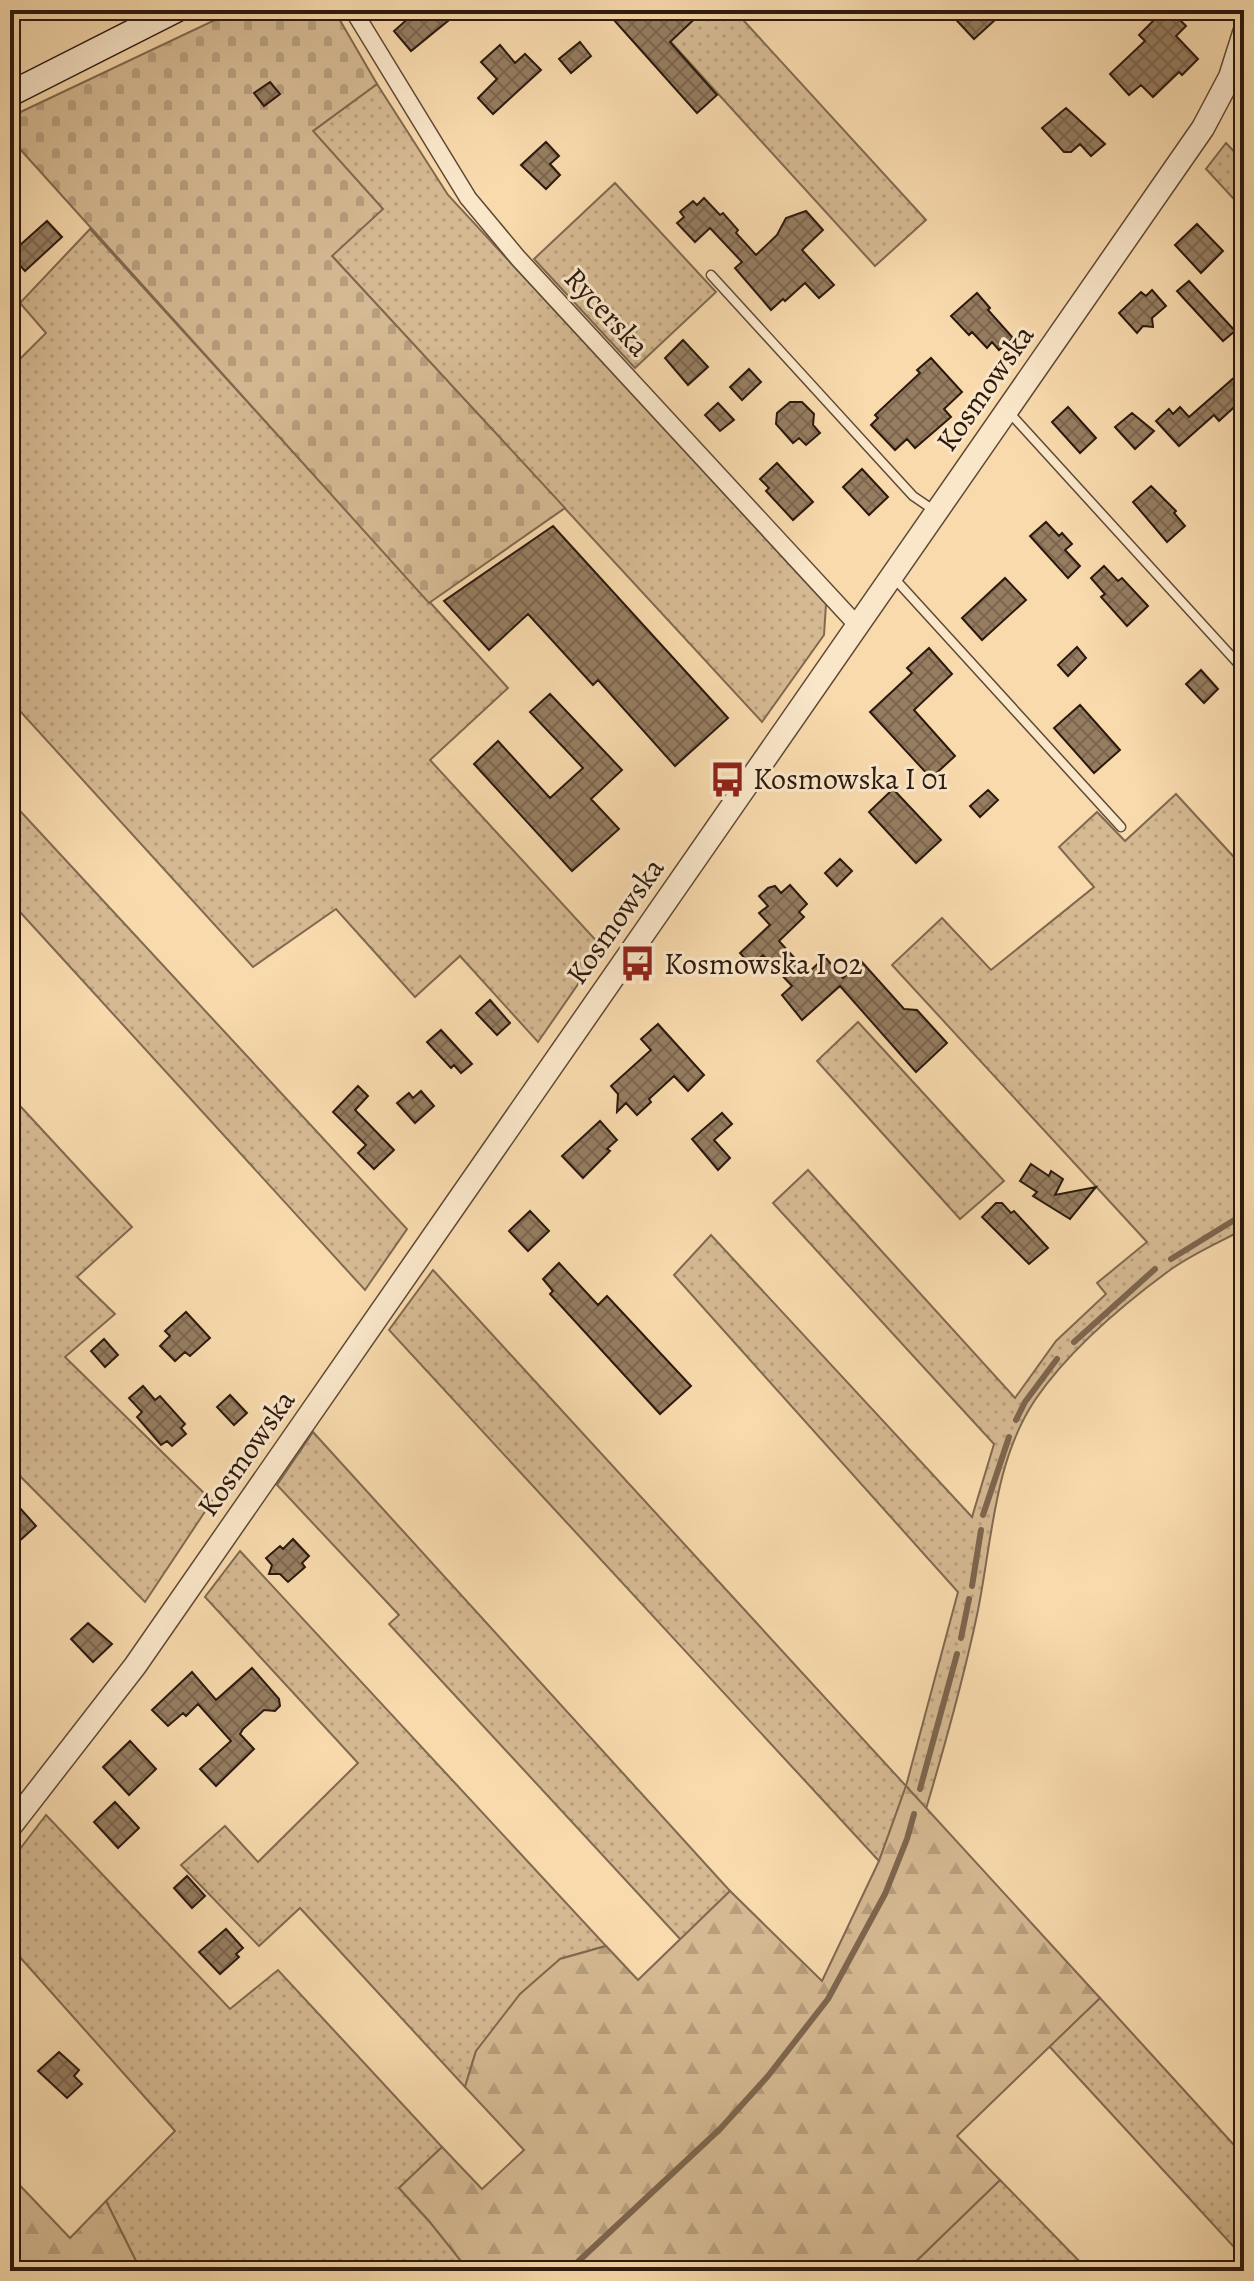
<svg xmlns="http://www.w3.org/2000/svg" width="1254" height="2281" font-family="Alegreya,serif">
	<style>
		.grass { fill: url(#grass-dots); stroke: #806950; stroke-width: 2 }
		.forest { fill: url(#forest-firs); stroke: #806950; stroke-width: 2 }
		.cemetery { fill: url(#cemetery-stones); stroke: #806950; stroke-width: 2 }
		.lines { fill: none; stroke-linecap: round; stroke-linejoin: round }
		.stream { stroke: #7d654d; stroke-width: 6 }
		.building { fill: url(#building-cross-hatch); stroke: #2c190e; stroke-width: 2 }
		.service-casing { stroke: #5f4936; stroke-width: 11 }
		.minor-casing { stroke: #5f4936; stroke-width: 19 }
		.tertiary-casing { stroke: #5f4936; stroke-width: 25 }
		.secondary-casing { stroke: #2c190e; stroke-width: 27 }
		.service { stroke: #fae7ca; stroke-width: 8 }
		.minor { stroke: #fae7ca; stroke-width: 16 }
		.tertiary { stroke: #fae7ca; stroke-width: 22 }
		.secondary { stroke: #fae7ca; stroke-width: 24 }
		.labels { text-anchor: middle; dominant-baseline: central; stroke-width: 6; stroke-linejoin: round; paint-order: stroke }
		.street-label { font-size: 30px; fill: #2c190e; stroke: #fae7ca }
		.poi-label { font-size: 30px; fill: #2c190e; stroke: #fae7ca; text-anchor: start }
	</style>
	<defs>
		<pattern id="grass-dots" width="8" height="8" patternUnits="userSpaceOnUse" patternTransform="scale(2)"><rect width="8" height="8" fill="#d5b992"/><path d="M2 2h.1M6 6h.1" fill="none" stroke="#b79e7d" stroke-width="1.8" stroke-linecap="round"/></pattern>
		<pattern id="forest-firs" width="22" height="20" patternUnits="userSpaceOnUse" patternTransform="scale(2)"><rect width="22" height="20" fill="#d5b992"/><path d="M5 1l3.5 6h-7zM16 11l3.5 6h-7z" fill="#b79e7d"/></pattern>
		<pattern id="cemetery-stones" width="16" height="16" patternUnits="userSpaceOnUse" patternTransform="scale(2)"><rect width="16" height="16" fill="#d5b992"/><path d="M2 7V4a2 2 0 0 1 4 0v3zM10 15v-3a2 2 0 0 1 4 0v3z" fill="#b79e7d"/></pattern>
		<pattern id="building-cross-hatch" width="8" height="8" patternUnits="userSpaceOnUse" patternTransform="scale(2)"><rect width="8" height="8" fill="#967d61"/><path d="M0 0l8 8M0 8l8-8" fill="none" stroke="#7b664e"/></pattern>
	</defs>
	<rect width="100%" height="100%" fill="#f8daad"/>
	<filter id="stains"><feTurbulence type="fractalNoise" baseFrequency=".0025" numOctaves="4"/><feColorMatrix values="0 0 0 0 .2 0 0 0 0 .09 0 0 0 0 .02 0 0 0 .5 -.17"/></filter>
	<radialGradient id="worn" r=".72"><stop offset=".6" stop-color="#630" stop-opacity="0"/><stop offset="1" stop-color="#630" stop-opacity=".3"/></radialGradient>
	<path class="grass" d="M704 10H734L926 220 875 266 670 41Z
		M377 84 448 195 826 604 824 635 762 722 332 256 313 131Z
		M1226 143 1244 162V210L1206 169Z
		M615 183 716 292 635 368 534 259Z
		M90 229 508 688 430 760 603 948 538 1042 460 956 415 997 336 909 253 967 10 700V369L46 333 20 303Z
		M1176 794 1244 868V1229C1220 1242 1192 1254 1170 1270 1121 1306 1069 1350 1035 1400 993 1463 992 1544 977 1615 963 1681 945 1745 926 1809L906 1787 879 1861 389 1330 433 1270 906 1786 958 1592 674 1275 711 1235 972 1517 994 1444 773 1203 808 1170 1015 1398 1056 1341 1106 1294 1097 1283 1147 1242 892 965 942 918 991 970 1094 887 1059 847 1097 812 1125 841Z
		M10 800 407 1229 365 1290 10 901Z
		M858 1022 1004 1181 960 1219 817 1061Z
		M10 1095 132 1227 77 1277 115 1314 65 1357 212 1501 145 1602 10 1466Z
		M313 1432 730 1891 681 1940 389 1624 399 1615 277 1485Z
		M240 1551 606 1946 560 1959 476 2051 465 2087 300 1908 259 1946 181 1865 225 1826 258 1862 358 1763 205 1597Z
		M46 1815 230 2009 278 1970 442 2147 399 2188 429 2221 469 2271H141L106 2201 175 2131 10 1946V1862Z
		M1100 1998 1244 2156V2258L1049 2046Z
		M1000 2180 1089 2271H906Z"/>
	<path class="forest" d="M906 1786 1100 1998 957 2136 1000 2180 906 2271H469L429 2221 399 2188 442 2147 482 2189 524 2150 465 2087 476 2051 520 1994 560 1959 606 1946 638 1980 730 1891 822 1981 879 1861Z
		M10 2175 70 2238 106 2201 141 2271H10Z"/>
	<path class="cemetery" d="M236 10H334L377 84 313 131 383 209 332 256 565 508 429 603 10 138V117Z"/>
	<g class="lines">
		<path class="stream" d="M1171 1259 1244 1214
			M1074 1342 1155 1269
			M1016 1420 1025 1402 1057 1359
			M983 1515 1009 1437
			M972 1586 981 1530
			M961 1638 969 1599
			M920 1789 957 1654
			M568 2271 720 2129 768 2076 828 1999 885 1894 907 1839 914 1814"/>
	</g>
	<path class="building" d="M406 10H441L449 20 411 51 394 31 411 16Z
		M605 10H704L670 42 717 95 697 113Z
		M947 10H986L995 20 974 39Z
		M1164 10H1170L1186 26 1176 36 1198 59 1182 75 1179 72 1153 97 1141 85 1129 95 1110 74 1145 41 1139 35Z
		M580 42 591 56 571 73 559 59Z
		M500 45 515 63 525 54 541 70 493 114 478 98 497 79 481 62Z
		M270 82 280 94 264 106 254 93Z
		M1066 108 1105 144 1091 156 1080 144 1071 152H1064L1042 128Z
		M546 142 559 156 550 164 560 175 546 189 521 165Z
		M704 198 720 215 723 213 738 230 736 233 756 255 777 235 786 218 806 211 823 230 802 250 834 285 819 298 805 283 785 301 783 299 771 310 735 268 742 262 710 228 695 242 677 223 684 217 680 212 693 201 697 205Z
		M47 221 62 237 25 271 10 254Z
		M1197 224 1223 251 1201 273 1175 245Z
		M1189 281 1235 331 1223 341 1177 291Z
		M1152 290 1166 306 1152 318 1153 327 1143 326 1137 333 1119 313 1141 292 1146 296Z
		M977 293 990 308 988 310 1013 338 999 350 992 342 987 348 972 332 969 335 951 316Z
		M683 340 708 367 688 385 665 358Z
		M931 358 962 392 944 409 951 417 915 448 907 439 895 450 871 425 878 418 875 415 920 373 917 370Z
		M749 369 761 382 742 400 730 387Z
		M1236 376 1244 386V398L1219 421 1214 415 1179 446 1156 421 1169 409 1173 414 1180 407 1189 417Z
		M790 402H802L814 414 813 425 820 433 806 445 799 438 793 443 776 424 777 413Z
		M718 403 734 420 720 431 705 415Z
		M1068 407 1096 438 1080 453 1052 422Z
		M1132 413 1154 431 1135 449 1115 427Z
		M777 463 813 502 793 520 766 491 769 488 760 479Z
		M862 469 888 497 869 515 843 487Z
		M1151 486 1176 511 1174 513 1185 526 1167 542 1133 502Z
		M1046 522 1059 536 1062 533 1072 544 1065 550 1080 566 1068 578 1030 536Z
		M553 526 728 718 675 766 598 680 593 685 528 614 489 650 444 601Z
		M1104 566 1118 581 1122 578 1148 606 1127 626 1101 597 1105 594 1091 578Z
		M1005 578 1026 600 982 640 962 618Z
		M1077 647 1086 658 1068 676 1058 665Z
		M929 648 952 674 914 710 955 756 931 778 870 712 912 673 907 668Z
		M1201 670 1218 689 1204 703 1186 684Z
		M550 694 622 770 591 799 619 829 572 871 474 764 498 741 550 798 583 768 530 712Z
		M1080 705 1120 750 1094 773 1054 728Z
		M893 789 941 840 916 863 869 812Z
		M988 790 998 800 980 817 970 806Z
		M840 859 852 871 837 886 825 873Z
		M790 885 807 904 799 912 804 917 779 941 808 973 825 957 843 978 861 961 904 1009 917 1010 947 1043 916 1072 840 986 802 1020 782 995 792 986 763 955 751 965 740 953 770 925 759 913 768 906 759 896 768 888 775 886 781 893Z
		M490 1000 510 1023 497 1035 476 1013Z
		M658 1024 704 1075 688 1091 674 1076 649 1099 651 1102 637 1115 626 1103 617 1112 618 1094 611 1086 651 1050 641 1039Z
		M441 1030 472 1064 461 1073 454 1065 451 1068 427 1042Z
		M358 1086 368 1096 355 1110 394 1150 374 1169 358 1153 366 1145 333 1112Z
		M421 1091 434 1106 415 1123 397 1103 409 1093 413 1098Z
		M722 1113 732 1124 714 1140 730 1158 718 1170 692 1139Z
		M600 1121 617 1140 607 1149 610 1151 583 1178 562 1156Z
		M1031 1164 1049 1176 1051 1171 1063 1179 1055 1195 1096 1187 1070 1219 1033 1196 1037 1192 1020 1181Z
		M996 1203H1002L1011 1213 1014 1211 1048 1248 1029 1264 982 1217Z
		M530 1211 549 1231 528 1251 509 1231Z
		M559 1263 598 1305 607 1296 691 1386 660 1414 550 1294 553 1291 543 1279Z
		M186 1312 210 1338 190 1356 185 1352 175 1361 160 1346 170 1336 165 1331Z
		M104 1339 118 1355 105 1367 91 1351Z
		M143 1386 155 1400 160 1396 185 1424 181 1428 186 1434 172 1446 167 1441 161 1445 137 1417 142 1412 129 1398Z
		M230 1395 247 1413 234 1425 217 1407Z
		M10 1497 36 1526 17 1543 10 1536Z
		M293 1539 309 1556 302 1563 305 1567 288 1582 280 1574H269L272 1565 266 1558 280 1546 283 1549Z
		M88 1623 112 1644 93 1662 71 1639Z
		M252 1668 279 1699 280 1706 275 1711 264 1710 243 1729 240 1734 254 1749 216 1786 200 1769 231 1741 198 1704 186 1716 183 1713 168 1726 152 1710 192 1672 216 1700Z
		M130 1741 156 1769 129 1795 103 1767Z
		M115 1802 139 1828 118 1848 94 1822Z
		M187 1876 205 1896 192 1908 174 1888Z
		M226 1929 243 1948 236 1954 239 1957 220 1974 199 1952Z
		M59 2052 79 2070 74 2076 82 2084 67 2098 38 2071Z"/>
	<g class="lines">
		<defs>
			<path id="service" d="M711 275 913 496 935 511
				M1007 410 1244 670
				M894 578 1121 827"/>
			<path id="minor" d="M353 10 468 198 518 258 857 625"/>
			<path id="tertiary" d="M10 1827 135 1666 1203 128 1230 77 1244 33"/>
			<path id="secondary" d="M10 94 176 10"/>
		</defs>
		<use href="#service" class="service-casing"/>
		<use href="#minor" class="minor-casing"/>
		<use href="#tertiary" class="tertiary-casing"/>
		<use href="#secondary" class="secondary-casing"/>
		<use href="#service" class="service"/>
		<use href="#minor" class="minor"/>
		<use href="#tertiary" class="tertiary"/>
		<use href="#secondary" class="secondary"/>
	</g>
	<defs>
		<symbol id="bus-bare" viewBox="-9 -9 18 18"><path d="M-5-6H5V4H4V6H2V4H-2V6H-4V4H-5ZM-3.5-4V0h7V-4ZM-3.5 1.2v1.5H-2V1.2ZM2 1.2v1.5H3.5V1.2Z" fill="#8f2418" stroke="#fae7ca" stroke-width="2.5" paint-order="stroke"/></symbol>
	</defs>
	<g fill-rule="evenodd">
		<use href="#bus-bare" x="702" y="754" width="51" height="51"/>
		<use href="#bus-bare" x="612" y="938" width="51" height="51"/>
	</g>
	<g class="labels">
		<g class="street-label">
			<text transform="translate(607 312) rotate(47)">Rycerska</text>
			<text transform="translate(985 388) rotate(-55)">Kosmowska</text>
			<text transform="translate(615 921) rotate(-55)">Kosmowska</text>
			<text transform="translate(246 1453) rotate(-55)">Kosmowska</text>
		</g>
		<g class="poi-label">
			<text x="753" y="779">Kosmowska I 01</text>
			<text x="664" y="964">Kosmowska I 02</text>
		</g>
	</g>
	<rect width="1254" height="2281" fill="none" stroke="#f8daad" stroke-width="40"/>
	<rect x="12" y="12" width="1230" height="2257" fill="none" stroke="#2c190e" stroke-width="4"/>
	<rect x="20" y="20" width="1214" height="2241" fill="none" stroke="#2c190e" stroke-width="2"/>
	<rect width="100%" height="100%" filter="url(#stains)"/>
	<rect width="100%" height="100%" fill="url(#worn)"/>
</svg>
